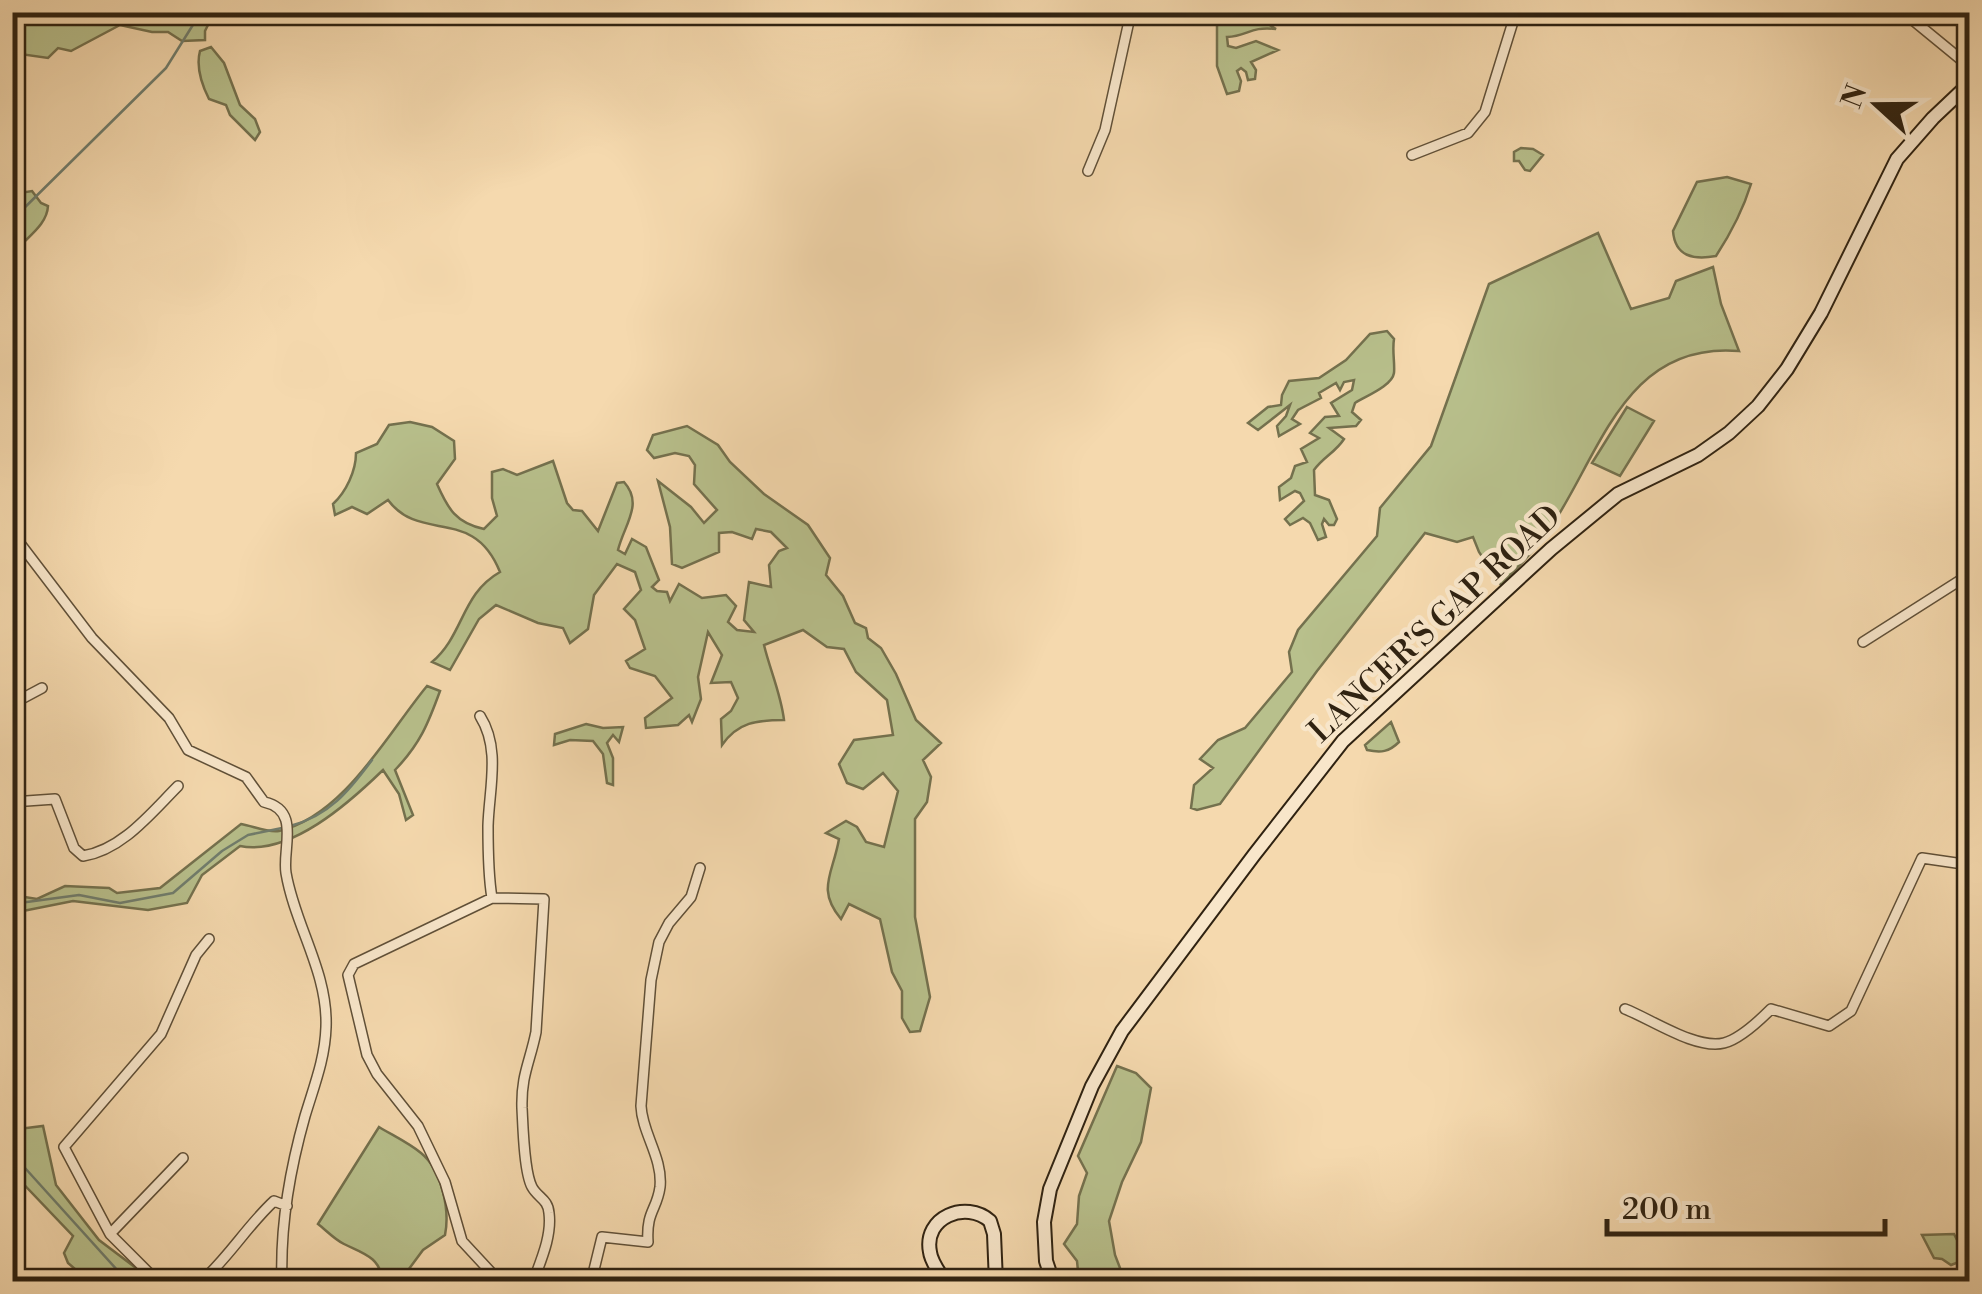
<svg xmlns="http://www.w3.org/2000/svg" width="1982" height="1294" font-family="'Libre Bodoni',serif">
	<style>
		.green { fill: #b8c08c; stroke: #74714e; stroke-width: 2.5 }
		.lines { fill: none; stroke-linecap: round; stroke-linejoin: round }
		.stream { stroke: #707d6d; stroke-width: 2.5 }
		.street-casing { stroke: #605038; stroke-width: 12 }
		.secondary-casing { stroke: #2f2211; stroke-width: 16 }
		.street { stroke: #f8e6ca; stroke-width: 9 }
		.secondary { stroke: #f8e6ca; stroke-width: 12 }
		.labels { text-anchor: middle; dominant-baseline: central; stroke-width: 9; stroke-linejoin: round; paint-order: stroke }
		.street-label { font-size: 32px; fill: #2f2211; stroke: #f8e6ca }
	</style>
	<rect width="100%" height="100%" fill="#f5d9ae"/>
	<filter id="stains"><feTurbulence type="fractalNoise" baseFrequency=".002" numOctaves="4"/><feColorMatrix values="0 0 0 0 .2 0 0 0 0 .09 0 0 0 0 .02 0 0 0 .5 -.17"/></filter>
	<radialGradient id="worn" r=".72"><stop offset=".6" stop-color="#630" stop-opacity="0"/><stop offset="1" stop-color="#630" stop-opacity=".3"/></radialGradient>
	<path class="green" d="M138 13C164 17 187 12 214 13L205 31V40L182 41 168 32H152L120 25 71 51 58 48 48 58 13 53V13Z
		M1213 13H1243L1247 18 1262 20 1276 29C1250 26 1248 36 1227 37L1228 46 1236 48 1256 41 1278 50 1251 62 1256 70 1255 79 1248 80 1246 72 1241 68 1237 71 1241 81 1239 91 1227 94 1217 66V20Z
		M211 47 224 63 240 105 255 119 260 132 255 140 230 115 226 105 209 99C202 85 196 66 200 51Z
		M1521 148 1533 149 1543 155 1530 171 1525 170 1519 161H1514V152Z
		M1727 177 1751 184C1743 210 1731 233 1716 256 1694 260 1675 257 1673 231L1697 182Z
		M32 191 41 203 48 206C47 226 25 238 13 254V194Z
		M1598 233 1631 309 1669 298 1676 281 1713 267 1721 304 1739 351C1623 341 1600 457 1547 533 1534 552 1516 568 1501 585L1479 552 1473 537 1457 542 1425 533 1317 671 1220 804 1197 810 1191 808 1194 785 1213 768 1200 759 1218 740 1245 728 1292 672 1289 652 1298 630 1377 536 1380 508 1431 446 1489 284Z
		M1387 331 1394 339C1392 351 1395 362 1394 373 1392 386 1366 396 1355 403L1352 412 1361 420 1356 426 1329 428 1344 439C1336 452 1323 457 1314 470L1315 495 1329 500 1337 519 1334 525H1329L1324 519 1322 524 1326 537 1318 540 1310 523 1303 518 1290 525 1285 519 1304 501 1300 493 1295 491 1280 500 1279 487 1291 478 1295 466 1307 462 1301 449 1319 438 1310 433 1325 417 1339 416 1331 403 1352 390 1354 380 1344 382 1340 390 1336 383 1319 393 1321 398 1298 410 1292 419 1300 424 1279 436 1277 426 1286 416 1290 405 1258 430 1248 423 1268 407 1281 405 1282 395 1289 381 1319 378 1346 360 1370 334Z
		M1627 407 1654 421 1620 476 1592 463Z
		M410 422 432 427 454 441 455 459 437 484C448 509 456 523 484 529L497 516 492 498V472L503 469 517 475 553 461 567 503 573 510 582 511 598 531 617 483 624 482C644 504 624 525 618 550L625 554 632 539 646 547 659 580 652 587 657 591 667 592 670 601 679 584 702 598 726 595 736 606 728 622 737 630 754 632 744 620 749 582 771 587 769 565 779 551 787 548 771 532 756 529 752 539 732 532 719 533V552L682 568 672 564 670 527 658 481 691 507 704 523 717 510 694 484 695 465 689 456 675 453 654 458 647 450 653 435 687 426 718 445 730 462 764 494 808 525 830 558 826 575 843 596 855 623 866 628 868 638 881 648 896 674 916 720 941 743 923 760 931 777 927 802 915 819V917L930 997 920 1031 910 1032 902 1018V991L892 972 880 919 849 904 841 919C816 889 833 874 839 839L826 833 846 821 857 827 866 842 884 847 898 791 883 773 863 789 847 783 839 764 854 740 893 735 887 700 856 672 844 649 827 647 803 630 764 645C770 670 781 694 784 720 757 720 738 722 722 745L721 719 731 711 738 698 731 682 711 683 722 655 708 632 698 677 701 699 692 722 689 715 678 725 646 728 645 718 672 698 655 676 630 668 626 661 645 649 635 620 624 609 641 590 635 572 617 564 594 595 588 629 570 643 563 628 538 623 496 605 479 619 450 670 432 662C464 635 461 594 500 572 473 505 421 544 388 500L367 514 352 507 335 515 333 504C346 492 356 471 356 453L377 444 389 425Z
		M427 686 440 691C428 724 420 744 395 770L413 815 406 820 399 794 383 770C349 803 290 856 240 846L202 875 187 903 148 910 73 901 13 913 12 895 37 899 65 886 109 888 117 893 160 888 241 824C253 826 268 833 279 831 344 816 388 733 427 686Z
		M1391 722 1399 742C1389 752 1381 753 1367 750L1365 745Z
		M586 724 603 728 623 727 619 742 613 735 607 743 613 758V785L607 783 603 754 593 741 570 740 554 745 555 734Z
		M1117 1066 1136 1073 1151 1088 1141 1142 1122 1182 1109 1221 1115 1255 1125 1281H1079L1077 1261 1064 1244 1077 1224 1079 1196 1087 1173 1078 1156Z
		M13 1116 19 1129 43 1126 56 1185 99 1240 136 1268 147 1281H89L68 1263 64 1253 73 1236 13 1173Z
		M379 1127C392 1135 409 1143 421 1153 442 1170 450 1210 445 1235L423 1250 400 1281H382C381 1257 362 1253 344 1244 334 1239 326 1230 318 1224Z
		M1954 1234 1964 1254 1959 1262 1951 1265 1942 1259 1934 1258 1922 1235Z"/>
	<g class="lines">
		<path class="stream" d="M12 220 166 68 201 12
			M290 826C329 816 349 791 372 760
			M12 904 79 895 120 903 173 893 222 851 248 835 282 828
			M12 1163 25 1168 128 1282"/>
		<defs>
			<path id="street" d="M1903 12 1970 67
				M1412 155 1468 133 1485 112 1516 12
				M1088 171 1105 130 1131 12
				M12 533 92 638 169 718 188 750 246 777 264 802C301 810 282 848 286 873 295 926 328 972 326 1027 325 1059 314 1086 305 1116 290 1169 280 1226 282 1282
				M1863 642 1970 574
				M12 704 42 688
				M480 716C501 749 489 789 488 826 488 850 488 874 492 898L544 899 536 1032C530 1062 521 1075 522 1108 523 1127 524 1172 532 1187 538 1198 548 1199 549 1213 552 1236 541 1260 533 1282
				M12 802 55 799 74 848 83 856C122 850 151 813 178 786
				M492 898 354 964 348 975 367 1055 377 1074 418 1126 445 1182 462 1241 500 1282
				M1625 1009C1651 1019 1696 1050 1724 1043 1740 1039 1760 1020 1771 1009L1829 1026 1851 1011 1922 858 1970 865
				M110 1234 183 1158
				M158 1282 110 1234 64 1147 161 1034 196 955 209 939
				M201 1282C229 1257 247 1226 274 1201L287 1206
				M591 1282 602 1237 648 1242C646 1211 657 1210 660 1187 663 1158 642 1133 641 1106L651 980 659 942 669 923 691 897 700 868"/>
			<path id="secondary" d="M945 1282C940 1273 931 1262 930 1252 923 1217 966 1200 990 1221L994 1234 996 1282
				M1053 1282 1046 1261 1044 1222 1050 1189 1092 1086 1122 1031 1254 855 1343 741 1551 549 1618 494 1698 455 1729 433 1758 406 1787 369 1821 313 1897 159 1933 118 1970 83"/>
		</defs>
		<use href="#street" class="street-casing"/>
		<use href="#secondary" class="secondary-casing"/>
		<use href="#street" class="street"/>
		<use href="#secondary" class="secondary"/>
	</g>
	<g class="labels">
		<g class="street-label">
			<text transform="translate(1435 624) rotate(-43)">LANCER'S GAP ROAD</text>
		</g>
	</g>
	<rect width="1982" height="1294" fill="none" stroke="#f5d9ae" stroke-width="50"/>
	<rect x="15" y="15" width="1952" height="1264" fill="none" stroke="#2f2211" stroke-width="5"/>
	<rect x="25" y="25" width="1932" height="1244" fill="none" stroke="#2f2211" stroke-width="2.5"/>
	<g transform="translate(1877 105) rotate(291)" stroke="#f8e6ca" stroke-width="8" paint-order="stroke">
	<path d="M0-8L18 38L0 25L-18 38Z" fill="#2f2211"/>
	<text y="-15" font-size="28" font-weight="bold" text-anchor="middle" fill="#2f2211">N</text>
	</g>
	<path d="M1607 1219v15h278v-15" fill="none" stroke="#2f2211" stroke-width="5"/>
	<text x="1622" y="1219" font-size="30" fill="#2f2211" stroke="#f8e6ca" stroke-width="8" paint-order="stroke">200 m</text>
	<rect width="100%" height="100%" filter="url(#stains)"/>
	<rect width="100%" height="100%" fill="url(#worn)"/>
</svg>
